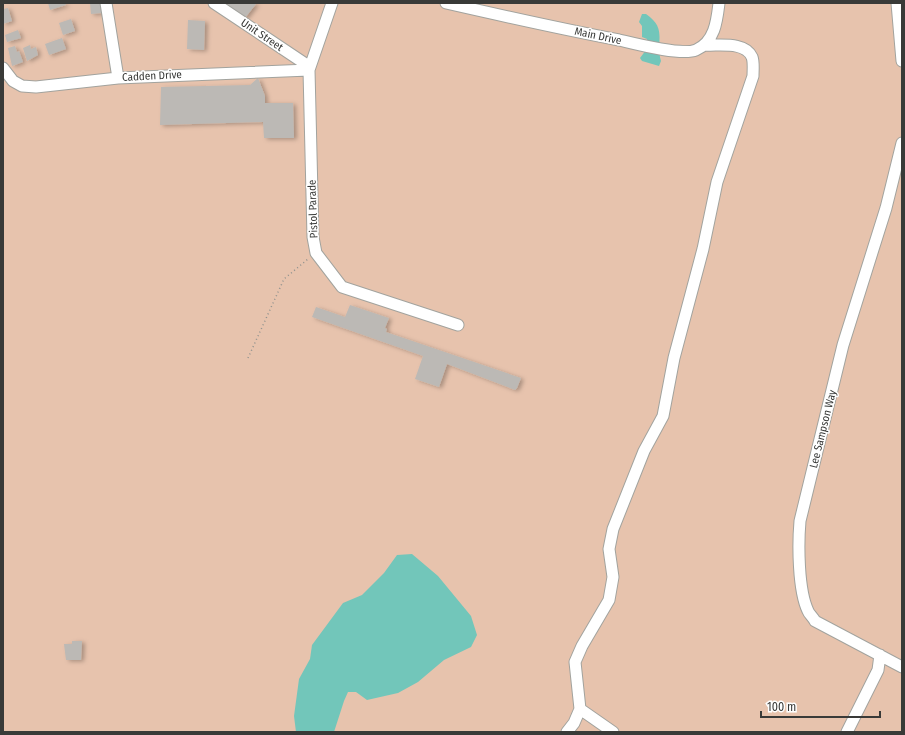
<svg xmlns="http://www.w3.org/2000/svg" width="905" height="735" font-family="'Fira Sans Condensed',sans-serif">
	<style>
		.green { fill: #e7c3ad }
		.water { fill: #72c6ba }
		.building { fill: #bcb9b5; filter: url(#shadow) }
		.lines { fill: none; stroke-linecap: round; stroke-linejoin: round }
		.minor-casing { stroke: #a2a39e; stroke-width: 13 }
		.path { stroke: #90928e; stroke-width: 1.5; stroke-dasharray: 1 3; stroke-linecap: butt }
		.minor { stroke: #fff; stroke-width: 11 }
		.labels { text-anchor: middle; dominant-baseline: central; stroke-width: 3; stroke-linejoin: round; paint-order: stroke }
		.street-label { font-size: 11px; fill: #393a38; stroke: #fff }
	</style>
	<defs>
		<filter id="shadow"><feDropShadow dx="3" dy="1.5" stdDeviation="2" flood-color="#0004"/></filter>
	</defs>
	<rect width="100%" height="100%" fill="#f8faf5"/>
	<path class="green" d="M3 3H902V732H3Z"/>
	<path class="water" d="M642 14H646C668 29 655 41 661 61L659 66 642 61 640 58 646 50 647 39 642 37V26L639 22Z
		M412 554 438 576 471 616 477 635 471 647 444 660 418 682 398 693 367 700 356 692H348L344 701 334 732H296L294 716 299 679 310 659 312 645 343 603 362 595 384 573 397 555Z"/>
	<path class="building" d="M48 3H65L66 5 50 10Z
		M90 3H101L102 13 91 14Z
		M222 3H255L256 4 245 18Z
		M8 8 12 21 3 24V9Z
		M71 19 75 31 63 35 59 23Z
		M188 20 205 21 204 50 187 49Z
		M18 30 21 38 7 42 5 35Z
		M62 38 66 49 49 55 45 44Z
		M30 45 31 49 36 47 38 55 27 61 23 48Z
		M15 46 17 52 19 51 23 62 12 66 8 48Z
		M258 78 265 96V103H293L294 138H264L263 122 160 125 161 87 250 85Z
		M350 305 389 318 385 328 387 329 386 332 521 378 517 388 515 390 447 364 439 387 415 379 423 356 312 317 316 307 345 317Z
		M72 641H82L81 660H66L64 644H72Z"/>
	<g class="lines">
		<defs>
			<path id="minor" d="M106 3 118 78
				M214 3 310 67
				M332 3 309 70 313 237 316 253 342 287 458 325
				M446 3C503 16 561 29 619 40 636 44 681 56 696 50 715 42 717 20 719 3
				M897 3 902 61
				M3 68 13 81 22 86 36 87 118 78 309 70
				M902 143 886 208 843 345 800 521C798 544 798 590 808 611 809 614 813 617 815 621L902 667
				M580 709 613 732
				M567 732 574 723 580 709 575 662 582 646 609 600 613 577 609 549 613 529 644 451 663 416 674 358 703 249 717 182 753 76C753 70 754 62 752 57 745 41 719 46 705 45
				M847 732 878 670 880 655"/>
		</defs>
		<use href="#minor" class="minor-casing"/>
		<path class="path" d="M248 358 284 279 308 259"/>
		<use href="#minor" class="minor"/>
	</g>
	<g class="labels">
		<g class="street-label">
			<text transform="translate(262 35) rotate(34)">Unit Street</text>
			<text transform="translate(598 36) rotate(12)">Main Drive</text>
			<text transform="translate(152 76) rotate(-3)">Cadden Drive</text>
			<text transform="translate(313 209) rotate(-92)">Pistol Parade</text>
			<text transform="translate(823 429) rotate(-76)">Lee Sampson Way</text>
		</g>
	</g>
	<rect width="905" height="735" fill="none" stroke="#393a38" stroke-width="8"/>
	<path d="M761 711v6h119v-6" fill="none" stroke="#393a38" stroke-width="2"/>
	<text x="767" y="711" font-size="12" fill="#393a38" stroke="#ffffff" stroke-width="3" paint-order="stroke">100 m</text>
</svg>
